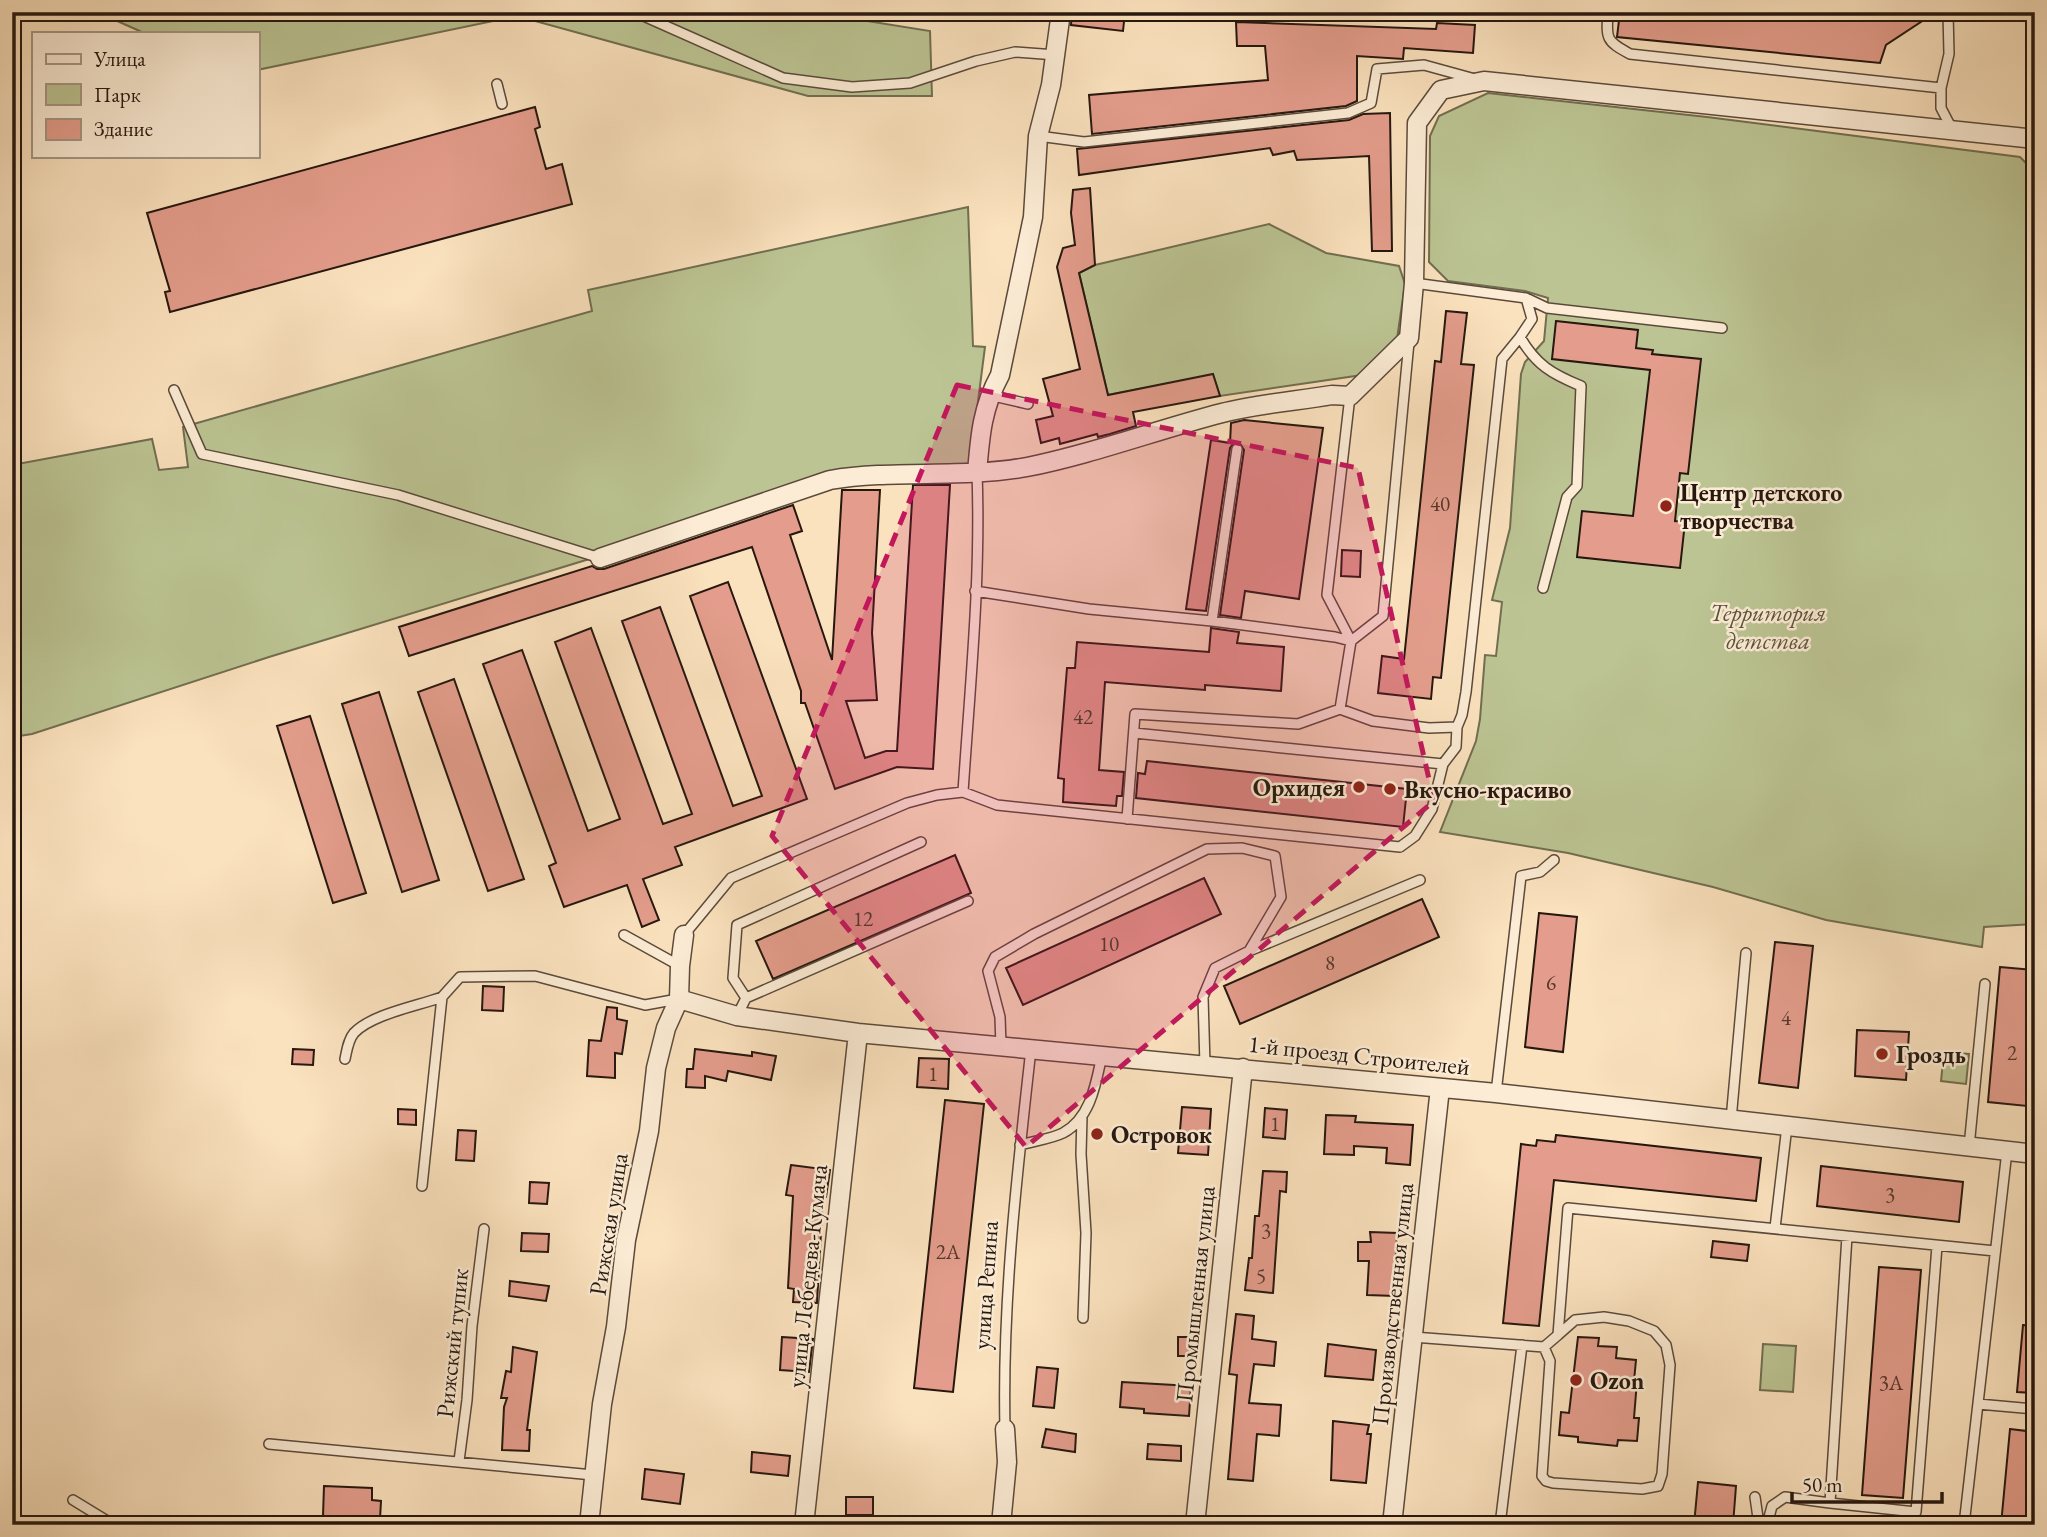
<svg xmlns="http://www.w3.org/2000/svg" width="2047" height="1537" font-family="'EB Garamond',serif">
	<style>
		.green { fill: #bcc493; stroke: #716e51; stroke-width: 2 }
		.building { fill: #e49d8c; stroke: #26170f; stroke-width: 2 }
		.lines { fill: none; stroke-linecap: round; stroke-linejoin: round }
		.service-casing { stroke: #5b4a3b; stroke-width: 12 }
		.minor-casing { stroke: #5b4a3b; stroke-width: 21 }
		.service { stroke: #fcecd5; stroke-width: 9 }
		.minor { stroke: #fcecd5; stroke-width: 18 }
		.marked { fill: #c2185b; fill-opacity: 0.2; stroke: #c2185b; stroke-width: 5; stroke-dasharray: 14 9; stroke-linejoin: round }
		.poi-dot { fill: #8f2418; stroke: #fcecd5; stroke-width: 2.5 }
		.labels { text-anchor: middle; dominant-baseline: central; stroke-width: 5; stroke-linejoin: round; paint-order: stroke }
		.number-label { font-size: 21px; fill: #56382e }
		.poi-label { font-size: 24px; font-weight: bold; fill: #26170f; stroke: #fcecd5; text-anchor: start }
		.park-label { font-size: 24px; font-style: italic; fill: #5a543d; stroke: #fcecd5 }
		.street-label { font-size: 24px; fill: #26170f; stroke: #fcecd5 }
	</style>
	<rect width="100%" height="100%" fill="#fbe2be"/>
	<filter id="stains"><feTurbulence type="fractalNoise" baseFrequency=".00286" numOctaves="4"/><feColorMatrix values="0 0 0 0 .2 0 0 0 0 .09 0 0 0 0 .02 0 0 0 .5 -.17"/></filter>
	<radialGradient id="worn" r=".72"><stop offset=".6" stop-color="#630" stop-opacity="0"/><stop offset="1" stop-color="#630" stop-opacity=".3"/></radialGradient>
	<path class="green" d="M97 12H785L836 16 930 31 932 96H808L517 16 257 70V33H144Z
		M1488 93 1707 117 2020 157 2028 165 2035 166V924L1984 927 1982 947 1826 920 1713 887 1568 853 1440 832 1476 741 1480 719 1485 655 1496 656 1502 602 1492 600 1510 528 1521 374 1525 362 1544 341 1548 298 1525 291 1448 281 1429 262 1430 136 1439 116Z
		M968 207 973 346 985 347 968 479 838 483 269 657 32 734 12 737V465L152 439 159 470 188 467 183 427 592 311 588 290Z
		M1269 224 1326 253 1399 266 1405 284 1397 339 1362 375 1220 396 1213 375 1108 395 1079 273 1095 265Z
		M1944 1052 1969 1054 1966 1084 1941 1081Z
		M1763 1344 1796 1346 1793 1392 1760 1390Z"/>
	<path class="building" d="M1072 12H1125L1123 31 1071 25Z
		M1620 12H1936L1886 45 1880 63 1617 37Z
		M1236 22 1436 29 1437 23 1475 25 1473 53 1404 48 1403 59 1357 56V101L1346 106 1092 134 1089 95 1268 80 1265 46H1237Z
		M535 107 540 127 535 129 546 169 562 164 572 204 170 312 165 292 170 291 147 213Z
		M1390 113 1392 251H1372L1369 156 1297 160 1294 151 1273 155 1270 148 1079 175 1077 149 1349 120 1363 114Z
		M1090 188 1095 265 1079 273 1108 395 1213 374 1220 396 1133 412 1136 426 1110 434 1098 437 1097 434 1060 444 1059 438 1041 443 1036 420 1053 416 1043 379 1080 369 1057 267 1063 248 1075 245 1071 213 1073 190Z
		M1446 311 1467 313 1461 364 1474 365 1441 678 1433 677 1431 699 1378 693 1382 656 1404 659 1435 361 1441 362Z
		M1556 321 1638 330 1636 348 1653 350 1652 354 1701 359 1688 474 1680 473 1675 521 1685 522 1680 568 1577 557 1582 511 1633 516 1650 370 1552 359Z
		M1244 420 1323 428 1299 599 1245 591 1241 618 1220 615 1244 450 1239 442 1234 443 1230 448 1206 611 1186 609 1211 440 1230 443 1231 423Z
		M913 485H950L933 769 897 767 835 789 805 703H801V691L752 547 409 656 399 627 592 566 597 569H604L793 505 802 531 790 535 832 660 842 490H880L872 633 877 700 846 701 865 758 886 751H897Z
		M1342 550 1361 551 1360 577 1341 576Z
		M728 582 807 799 675 847 682 865 643 879 659 920 642 927 627 885 564 907 549 866 556 863 483 664 522 650 588 831 620 819 555 642 591 628 663 824 692 814 622 621 660 607 733 806 762 796 690 596Z
		M1211 628 1239 632 1237 643 1284 647 1281 691 1205 685V690L1105 682 1099 770 1124 772 1122 796H1117L1116 806 1063 802 1064 779 1058 778 1067 668H1075L1077 642 1209 652Z
		M454 679 524 879 488 891 418 692Z
		M379 692 439 880 402 892 342 704Z
		M310 716 366 893 333 903 277 726Z
		M1147 761 1407 789 1403 827 1136 798 1138 773 1145 774Z
		M955 855 971 893 773 979 756 941Z
		M1204 878 1221 914 1023 1005 1006 968Z
		M1422 899 1439 937 1240 1024 1224 986Z
		M1539 913 1577 917 1563 1052 1525 1047Z
		M1775 942 1813 946 1798 1088 1759 1083Z
		M2000 967 2035 970V1018L2027 1106 1988 1102Z
		M483 986 504 987 503 1011 482 1010Z
		M607 1007 617 1008V1019L627 1021 622 1054 615 1053V1078L587 1076 589 1040 601 1041Z
		M1857 1030 1909 1032 1906 1080 1855 1076Z
		M293 1049 314 1050 313 1065 292 1064Z
		M695 1049 752 1056V1052L776 1056 771 1080 728 1071 726 1081 705 1076V1088L686 1087 687 1069H693Z
		M919 1058 949 1059 948 1089 917 1087Z
		M945 1100 984 1104 953 1392 914 1388Z
		M1182 1107 1211 1109 1208 1155 1178 1153Z
		M1265 1108 1287 1110 1285 1139 1263 1137Z
		M398 1109 416 1110V1125L398 1124Z
		M1326 1115 1356 1116 1355 1122 1413 1125 1410 1165 1386 1163 1387 1148 1354 1146V1155L1324 1154Z
		M458 1130 476 1131 474 1161 456 1160Z
		M1556 1135 1761 1158 1756 1201 1554 1180 1539 1326 1503 1323 1521 1144 1536 1146 1537 1140 1555 1142Z
		M791 1165 830 1170 826 1197H823L817 1303 793 1302 794 1289 788 1288 793 1196 786 1195Z
		M1821 1166 1963 1182 1959 1222 1817 1206Z
		M1263 1171 1287 1172 1286 1192 1280 1191 1273 1293 1245 1290 1249 1258H1252L1255 1216H1259Z
		M530 1182 549 1183 547 1204 529 1203Z
		M1370 1232 1397 1233 1395 1296 1367 1295 1369 1261H1358V1242H1371Z
		M522 1233 549 1234 548 1252 521 1251Z
		M1713 1241 1749 1245 1747 1261 1711 1257Z
		M1879 1267 1921 1270 1903 1498 1862 1495Z
		M510 1281 549 1286 546 1301 509 1296Z
		M1236 1314 1254 1316 1252 1339 1276 1342 1274 1366 1254 1364 1249 1403 1281 1405 1279 1436 1257 1434 1253 1481 1228 1479 1237 1375 1229 1374Z
		M2023 1325 2035 1326V1393L2017 1392Z
		M782 1337 813 1339 809 1372 780 1370Z
		M1178 1337H1197V1356H1178Z
		M1578 1337 1599 1338 1598 1346 1617 1347 1616 1358 1636 1360 1634 1381H1637L1634 1418H1639L1637 1441 1618 1440 1617 1446 1578 1442V1437L1559 1435 1561 1412 1569 1413Z
		M1328 1344 1376 1350 1373 1380 1325 1376Z
		M513 1347 537 1352 527 1430H530L529 1451 502 1450 504 1407 507 1398H501L506 1371 511 1372Z
		M1037 1367 1058 1369 1054 1408 1033 1406Z
		M1122 1382 1191 1386 1189 1416 1144 1413V1409L1120 1407Z
		M1333 1421 1369 1425 1367 1434H1371L1366 1483 1331 1480Z
		M1046 1429 1076 1434 1075 1452 1042 1447Z
		M2010 1429 2035 1432V1525H2001Z
		M1148 1444 1181 1446V1461L1147 1459Z
		M752 1452 790 1456 788 1476 751 1472Z
		M645 1469 684 1474 680 1504 642 1499Z
		M1698 1482 1736 1486 1733 1525H1694Z
		M324 1486 372 1488V1500L381 1501 380 1519 323 1516Z
		M846 1497H873V1515H846Z"/>
	<g class="lines">
		<defs>
			<path id="service" d="M626 12 639 14 783 78 852 87 910 83 976 61 1015 52 1056 55
				M1608 12C1606 39 1606 41 1630 54L1941 88
				M1948 12 1949 54 1941 88V108L1952 129
				M497 84 502 104
				M1038 136 1084 142 1348 113 1371 103 1377 69 1424 65 1475 79
				M1526 298 1547 308 1722 328
				M1520 337C1536 365 1552 374 1581 386L1577 486 1567 497 1543 588
				M174 390 202 454 398 495 600 558
				M989 395 1028 404
				M975 591 1089 609 1212 621 1335 637 1351 641
				M1212 621 1237 449
				M1351 641 1383 616 1409 342
				M1340 709 1351 641 1327 595 1350 396
				M1134 733 1443 764
				M963 792C970 686 981 579 977 473
				M1127 819 1135 714 1298 724 1340 709 1373 721 1429 728 1457 727
				M624 935 680 966
				M684 935 731 878 907 803 937 795 963 792 997 805 1400 847 1415 836 1432 809 1443 764 1456 747 1457 727 1462 715 1466 692 1502 359 1520 337 1532 319 1526 298 1414 283
				M746 998 733 978 737 925 921 842
				M737 1016 746 998 968 901
				M1001 1046 1000 1017 988 971 995 957 1034 934 1207 849 1242 848 1275 856 1281 897 1249 951
				M345 1059C347 1050 348 1040 354 1033 372 1014 418 1006 442 997
				M1205 1065 1203 997 1215 968 1249 951 1420 880
				M1496 1093 1521 876 1540 872 1554 860
				M1082 1116 1081 1154 1086 1233 1083 1318
				M1731 1120 1746 953
				M1020 1145C1033 1141 1051 1139 1063 1133 1091 1118 1096 1083 1102 1055
				M1969 1147 1985 984
				M422 1186 442 997 460 977 535 976 645 1005 678 999
				M1775 1228 1787 1126
				M1847 1236 1830 1503 1916 1512 1937 1246
				M1413 1337 1544 1347 1558 1335 1568 1208 1995 1251
				M1544 1347 1550 1361 1542 1476 1546 1481 1553 1483 1642 1489 1658 1486 1662 1474 1670 1365 1666 1345 1654 1331 1629 1321 1604 1317 1575 1320 1558 1335
				M1978 1404 2035 1409
				M1005 1429C1002 1302 1017 1174 1031 1049
				M269 1444 593 1475
				M459 1461 467 1400 472 1326 484 1229
				M1755 1497 1759 1525
				M73 1500 114 1525
				M1500 1525 1522 1345
				M1767 1525 1772 1506 1785 1497 1830 1503
				M1964 1525 2007 1151"/>
			<path id="minor" d="M977 473C980 436 982 408 1000 375L1033 217 1038 136 1051 85 1061 12
				M600 558 830 480C895 469 961 479 1027 467 1093 454 1156 430 1222 413 1257 404 1296 401 1332 395L1350 396 1409 338 1414 283 1417 123 1441 90 1484 81 2035 139
				M679 999 737 1016 858 1033 1496 1093 2035 1154
				M589 1525 602 1404 616 1327 626 1240 649 1131 656 1068 666 1028 679 999 680 966 684 935
				M804 1525 858 1033
				M1001 1525 1007 1462 1005 1429
				M1195 1525 1243 1068
				M1392 1525 1440 1088"/>
		</defs>
		<use href="#service" class="service-casing"/>
		<use href="#minor" class="minor-casing"/>
		<use href="#service" class="service"/>
		<use href="#minor" class="minor"/>
	</g>
	<path class="marked" d="M957 385 1358 468 1434 801 1026 1147 772 836Z"/>
	<g class="poi-dot">
		<circle cx="1666" cy="506" r="7"/>
		<circle cx="1359" cy="787" r="7"/>
		<circle cx="1390" cy="789" r="7"/>
		<circle cx="1882" cy="1054" r="7"/>
		<circle cx="1097" cy="1134" r="7"/>
		<circle cx="1576" cy="1380" r="7"/>
	</g>
	<g class="labels">
		<g class="number-label">
			<text x="1440" y="503">40</text>
			<text x="1083" y="716">42</text>
			<text x="863" y="918">12</text>
			<text x="1109" y="943">10</text>
			<text x="1330" y="962">8</text>
			<text x="1551" y="982">6</text>
			<text x="1786" y="1017">4</text>
			<text x="2012" y="1052">2</text>
			<text x="933" y="1073">1</text>
			<text x="1275" y="1123">1</text>
			<text x="1890" y="1194">3</text>
			<text x="1266" y="1230">3</text>
			<text x="948" y="1251">2А</text>
			<text x="1261" y="1275">5</text>
			<text x="1891" y="1382">3А</text>
		</g>
		<g class="poi-label">
			<text x="1680" y="492">Центр детского<tspan x="1680" dy="28">творчества</tspan></text>
			<text x="1345" y="787" text-anchor="end">Орхидея</text>
			<text x="1404" y="789">Вкусно-красиво</text>
			<text x="1896" y="1054">Гроздь</text>
			<text x="1111" y="1134">Островок</text>
			<text x="1590" y="1380">Ozon</text>
		</g>
		<g class="park-label">
			<text x="1768" y="612">Территория<tspan x="1768" dy="28">детства</tspan></text>
		</g>
		<g class="street-label">
			<text transform="translate(1359 1055) rotate(6)">1-й проезд Строителей</text>
			<text transform="translate(608 1224) rotate(-81)">Рижская улица</text>
			<text transform="translate(807 1276) rotate(-84)">улица Лебедева-Кумача</text>
			<text transform="translate(985 1285) rotate(-86)">улица Репина</text>
			<text transform="translate(1195 1294) rotate(-84)">Промышленная улица</text>
			<text transform="translate(1392 1304) rotate(-84)">Производственная улица</text>
			<text transform="translate(452 1343) rotate(-84)">Рижский тупик</text>
		</g>
	</g>
	<rect width="2047" height="1537" fill="none" stroke="#fbe2be" stroke-width="42"/>
	<rect x="14" y="14" width="2019" height="1509" fill="none" stroke="#26170f" stroke-width="3.5"/>
	<rect x="21" y="21" width="2005" height="1495" fill="none" stroke="#26170f" stroke-width="2"/>
	<rect x="32" y="32" width="228" height="126" fill="#fcecd5" stroke="#a69786" stroke-width="2"/>
	<rect x="46" y="54" width="35" height="10" fill="#fcecd5" stroke="#a69786" stroke-width="2"/>
	<text x="94" y="66" font-size="21" fill="#26170f">Улица</text>
	<rect x="46" y="84" width="35" height="21" fill="#bcc493" stroke="#a69786" stroke-width="2"/>
	<text x="94" y="102" font-size="21" fill="#26170f">Парк</text>
	<rect x="46" y="119" width="35" height="21" fill="#e49d8c" stroke="#a69786" stroke-width="2"/>
	<text x="94" y="136" font-size="21" fill="#26170f">Здание</text>
	<path d="M1792 1492v10h150v-10" fill="none" stroke="#26170f" stroke-width="3.5"/>
	<text x="1802" y="1492" font-size="21" fill="#26170f" stroke="#fcecd5" stroke-width="5" paint-order="stroke">50 m</text>
	<rect width="100%" height="100%" filter="url(#stains)"/>
	<rect width="100%" height="100%" fill="url(#worn)"/>
</svg>
